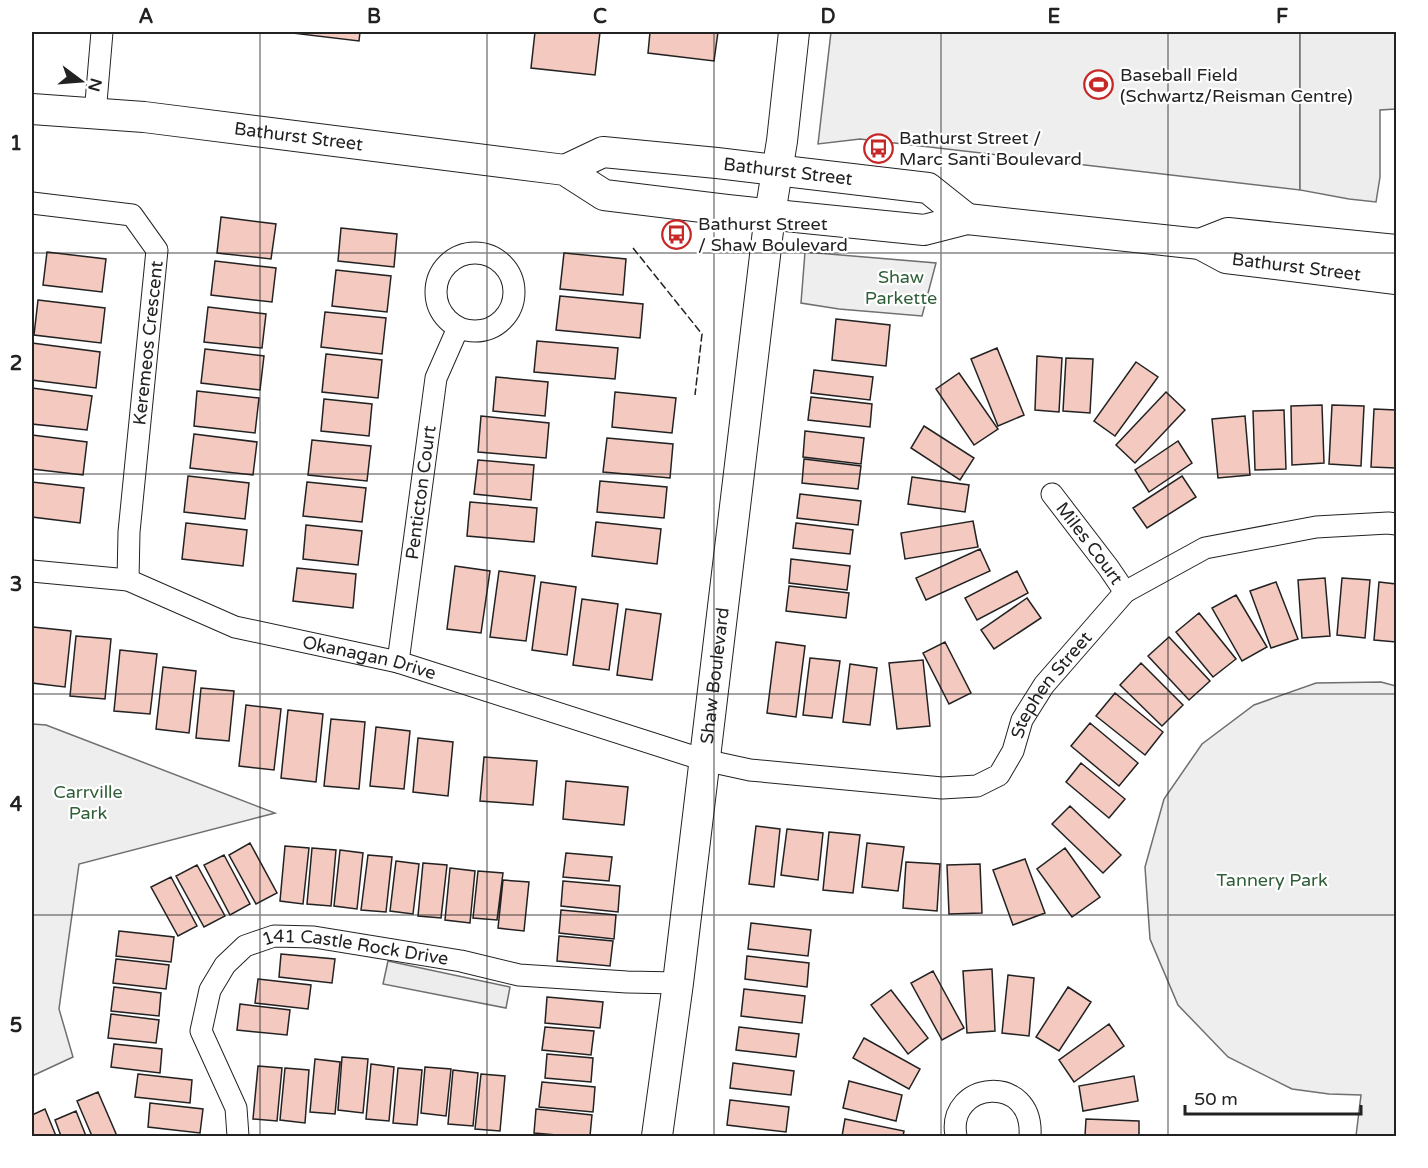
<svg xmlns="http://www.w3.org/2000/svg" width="1428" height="1168" font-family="'Varela Round',sans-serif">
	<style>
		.green { fill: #eee; stroke: #6f6f6f; stroke-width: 1.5 }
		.parking { fill: #ededed; stroke: #6f6f6f; stroke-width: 1.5 }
		.building { fill: #f3c9c0; stroke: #222; stroke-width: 1.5 }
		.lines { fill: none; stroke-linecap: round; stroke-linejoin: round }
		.street-casing { stroke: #222; stroke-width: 23 }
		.secondary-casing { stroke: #222; stroke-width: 32 }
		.street { stroke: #fff; stroke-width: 21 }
		.secondary { stroke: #fff; stroke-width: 30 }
		.fence { stroke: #222; stroke-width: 1.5; stroke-dasharray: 8 3; stroke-linecap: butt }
		.grid { fill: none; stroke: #222; stroke-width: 1.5; stroke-opacity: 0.55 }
		.labels { text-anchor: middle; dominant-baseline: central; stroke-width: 4.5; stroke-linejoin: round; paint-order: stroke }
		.poi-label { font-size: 18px; fill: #222; stroke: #fff; text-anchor: start }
		.street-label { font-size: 18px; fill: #222; stroke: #fff }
		.park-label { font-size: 18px; fill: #2f5e38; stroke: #fff }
		.neatline { fill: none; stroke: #222; stroke-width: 2 }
		.grid-label { font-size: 20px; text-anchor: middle; font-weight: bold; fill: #222 }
	</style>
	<rect width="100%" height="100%" fill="#fff"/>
	<path class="green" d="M831 32H1300V190L860 139 818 144Z
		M805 252 936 263 922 316 839 309 801 303Z
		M1381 682 1396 686V1136H1356L1361 1095 1329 1094 1292 1089 1228 1057 1178 1005 1150 939 1145 867 1164 799 1202 744 1254 705 1316 683Z
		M32 724 46 725 275 813 79 864 59 1009 73 1057 32 1076Z"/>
	<path class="parking" d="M1300 32H1396V109L1380 110V177L1376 202 1349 199 1300 190Z
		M388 961 510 987 506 1008 383 984Z"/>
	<path class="building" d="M293 32H360L359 41 292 33Z
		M535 32H600L595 75 531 68Z
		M650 32H718L714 61 648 53Z
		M221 217 276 224 271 259 217 253Z
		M341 228 397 234 394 267 338 261Z
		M47 252 106 259 102 292 43 285Z
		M564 253 626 259 623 295 560 289Z
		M215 261 276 268 272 302 211 295Z
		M336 270 391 276 387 312 332 306Z
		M560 296 643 304 640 338 556 330Z
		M38 300 105 308 101 343 34 335Z
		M208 307 266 314 262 348 204 342Z
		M325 312 386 318 382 354 321 347Z
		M836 319 890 325 886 366 832 360Z
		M537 341 618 348 615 379 534 372Z
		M32 343 100 352 96 388 32 380Z
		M997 348 1024 415 998 426 971 359Z
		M205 349 264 356 260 390 201 383Z
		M326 354 382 360 378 398 322 392Z
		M1037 356 1062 358 1059 412 1035 410Z
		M1066 358 1093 359 1090 413 1063 411Z
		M1136 362 1158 377 1115 436 1094 421Z
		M814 370 873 377 870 400 811 393Z
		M959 373 998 429 974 445 936 389Z
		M496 377 548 382 545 416 493 411Z
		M32 388 92 396 87 430 32 424Z
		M197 391 259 398 255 433 194 426Z
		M615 392 676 398 672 433 612 427Z
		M1166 392 1185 410 1135 463 1116 445Z
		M811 397 872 404 870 427 808 420Z
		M324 399 372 404 369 436 321 431Z
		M1322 405 1324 463 1292 465 1291 406Z
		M1332 405 1364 406 1361 466 1329 464Z
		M1374 409 1396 410V468L1371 467Z
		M1284 410 1286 469 1255 470 1253 411Z
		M481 416 549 423 546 458 478 452Z
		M1245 416 1250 475 1218 478 1212 419Z
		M924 426 974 458 960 480 911 448Z
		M805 431 864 438 861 464 803 457Z
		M194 434 257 442 253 475 190 468Z
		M32 435 87 442 83 475 32 469Z
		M607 438 673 444 670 478 603 472Z
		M312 440 371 446 367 481 308 475Z
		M1178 441 1192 463 1149 492 1135 470Z
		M804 459 861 466 858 489 802 483Z
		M478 460 534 465 531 500 474 494Z
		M188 476 249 483 245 519 184 512Z
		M1182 476 1196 497 1147 528 1133 508Z
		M912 477 969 485 965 512 908 504Z
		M600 481 667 487 664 518 597 512Z
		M32 482 84 488 80 523 32 517Z
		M307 482 366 488 362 522 303 516Z
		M800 494 861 501 858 525 797 518Z
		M470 502 537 508 534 542 467 536Z
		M973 521 978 547 905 559 901 533Z
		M596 522 661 529 657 564 592 556Z
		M186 523 247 530 243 566 182 559Z
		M796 523 853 530 850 554 793 548Z
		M306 525 362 531 358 565 303 559Z
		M980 549 990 571 926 600 916 578Z
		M791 559 850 566 847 590 789 583Z
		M455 566 490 571 481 633 447 629Z
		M297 568 356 574 353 608 293 601Z
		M499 571 535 576 526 641 490 637Z
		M1017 571 1028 593 977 620 965 598Z
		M1325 578 1330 636 1302 638 1298 580Z
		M1342 578 1370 580 1365 638 1337 635Z
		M541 582 576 587 567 655 532 650Z
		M1276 582 1298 639 1271 648 1250 591Z
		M1379 582 1396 584V642L1374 640Z
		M789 586 849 593 846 618 786 611Z
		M1236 595 1267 647 1242 661 1212 608Z
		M1027 598 1041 618 994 649 981 630Z
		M582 599 618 604 609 670 573 665Z
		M626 609 661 614 652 680 617 675Z
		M1199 613 1236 659 1213 677 1176 632Z
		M33 627 71 631 65 687 32 683V645Z
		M76 636 111 639 105 699 70 696Z
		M1169 637 1210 681 1189 700 1148 656Z
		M776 642 805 646 796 717 767 713Z
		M945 642 971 693 949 704 923 653Z
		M120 650 157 654 150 714 114 711Z
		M810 658 840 661 832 718 803 715Z
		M923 660 930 726 897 729 889 663Z
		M1141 663 1183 705 1162 726 1120 685Z
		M850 664 877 668 870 725 843 722Z
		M163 667 196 671 189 733 156 729Z
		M201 688 234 691 229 741 196 738Z
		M1115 693 1163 732 1145 755 1096 716Z
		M246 705 281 709 274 770 239 766Z
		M288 710 323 714 316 782 281 778Z
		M331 719 365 722 359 789 324 786Z
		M1090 723 1138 763 1119 786 1071 746Z
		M376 727 410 731 404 789 370 786Z
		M418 738 453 742 448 796 413 792Z
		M484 757 537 761 533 805 480 801Z
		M1081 763 1125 799 1109 818 1066 782Z
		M566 781 628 787 624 825 563 819Z
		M1070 806 1121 855 1103 873 1052 824Z
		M756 826 780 829 774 887 749 884Z
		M787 829 823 833 818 880 781 875Z
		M829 832 860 835 853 893 823 890Z
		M250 843 277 893 256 904 229 855Z
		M867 843 904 847 898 891 862 887Z
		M285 846 309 848 303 904 280 901Z
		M312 848 336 850 331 906 307 904Z
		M1065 848 1100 897 1072 917 1037 869Z
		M340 850 363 853 357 909 334 906Z
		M566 853 612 857 609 881 563 877Z
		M224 855 250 904 230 915 204 865Z
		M368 855 392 857 386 912 361 910Z
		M1025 859 1045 913 1013 925 993 870Z
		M396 861 419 864 413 914 390 911Z
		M906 862 940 864 937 911 903 908Z
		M423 863 447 865 441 918 418 916Z
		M980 864 982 913 949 914 947 865Z
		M197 865 225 916 204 927 176 876Z
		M450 868 475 871 470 923 445 920Z
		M478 871 503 873 497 920 473 918Z
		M171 877 197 926 178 936 151 887Z
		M503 880 529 882 524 931 498 928Z
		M563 881 620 886 618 912 561 906Z
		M561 910 616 915 614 939 559 933Z
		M751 923 811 930 808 956 748 949Z
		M119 931 174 937 171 962 116 956Z
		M559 936 613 941 610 966 557 961Z
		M281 954 335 959 332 983 279 977Z
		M747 956 809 963 807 987 745 979Z
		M116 959 169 965 166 989 113 983Z
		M992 969 995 1031 967 1033 963 971Z
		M933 971 964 1028 942 1040 911 983Z
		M1008 975 1034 978 1029 1036 1002 1033Z
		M258 979 311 985 308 1009 255 1003Z
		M114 987 161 993 159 1016 111 1011Z
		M1068 987 1091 1002 1059 1051 1036 1037Z
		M744 989 805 996 802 1023 741 1016Z
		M891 990 928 1038 908 1054 871 1005Z
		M547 997 603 1002 600 1028 545 1023Z
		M240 1004 290 1010 287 1035 237 1030Z
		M111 1014 159 1020 156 1043 108 1038Z
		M1109 1024 1124 1046 1074 1082 1059 1060Z
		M545 1027 594 1031 591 1055 542 1050Z
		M739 1027 799 1034 796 1057 736 1050Z
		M864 1038 920 1069 909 1089 853 1058Z
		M114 1044 162 1049 160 1073 111 1067Z
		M547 1054 593 1058 591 1082 545 1078Z
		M342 1057 368 1059 363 1113 338 1110Z
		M315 1059 340 1062 335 1114 310 1112Z
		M733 1063 794 1071 791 1095 730 1088Z
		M371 1064 394 1067 389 1121 366 1119Z
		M258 1066 282 1068 277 1121 253 1119Z
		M425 1067 451 1069 446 1116 421 1113Z
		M285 1068 309 1070 305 1123 280 1120Z
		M398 1068 422 1070 417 1125 393 1123Z
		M453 1070 478 1073 473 1126 448 1124Z
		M138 1074 192 1080 190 1103 135 1097Z
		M481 1074 505 1076 500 1131 475 1129Z
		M1134 1076 1138 1101 1083 1111 1079 1086Z
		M849 1081 902 1095 896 1121 843 1108Z
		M542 1082 595 1087 593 1112 539 1107Z
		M98 1092 117 1136H92L77 1101Z
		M730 1100 789 1107 786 1132 727 1125Z
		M150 1103 203 1109 200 1133 148 1127Z
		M45 1109 56 1136H32V1115Z
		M536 1109 592 1115 590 1136H568L534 1133Z
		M76 1111 86 1136H61L55 1120Z
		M845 1119 904 1131 903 1136H842Z
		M1086 1119 1139 1121V1136H1085Z"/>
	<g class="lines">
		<defs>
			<g id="street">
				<path d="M95 114 102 32"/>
				<path d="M32 203 132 215 157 250 129 532 128 580"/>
				<circle cx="475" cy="292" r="39"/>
				<path id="s1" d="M1052 494 1108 567 1125 592"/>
				<path id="s2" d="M32 571 128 580 235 627 398 662 704 760 750 770 942 788 977 786 999 775 1013 751 1022 720 1044 685 1125 592 1205 548 1316 527 1388 523 1396 524"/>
				<path id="s3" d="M398 662 436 378 458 328"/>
				<path id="s4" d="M238 1136 236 1108 201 1031 210 990 225 965 245 946 274 936 314 937 461 961 519 975 627 982 678 983"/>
				<path d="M956 1136C946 1081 1034 1072 1030 1136"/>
			</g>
			<g id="secondary">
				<path id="s5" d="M32 109 144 117 565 170 604 195 727 210 924 230 967 219 1200 244 1226 258 1396 279"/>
				<path id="s6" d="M565 170 603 152 717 163 928 188 967 219"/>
				<path d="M1200 244 1228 233 1396 250"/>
				<path id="s7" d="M657 1136 678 983 770 214 782 141 794 32"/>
			</g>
		</defs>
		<use href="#street" class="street-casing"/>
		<use href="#secondary" class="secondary-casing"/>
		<use href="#street" class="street"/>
		<use href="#secondary" class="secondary"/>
		<path class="fence" d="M633 248 702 334 695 395"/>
	</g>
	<path class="grid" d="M260 32V1136M487 32V1136M714 32V1136M941 32V1136M1168 32V1136M32 253H1396M32 474H1396M32 694H1396M32 915H1396"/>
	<defs>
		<symbol id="stadium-ring" viewBox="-11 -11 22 22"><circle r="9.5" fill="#fff" stroke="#c62828" stroke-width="1.5"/><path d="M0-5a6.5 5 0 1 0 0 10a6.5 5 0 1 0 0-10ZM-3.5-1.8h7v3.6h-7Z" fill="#c62828"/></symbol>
		<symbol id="bus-ring" viewBox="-11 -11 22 22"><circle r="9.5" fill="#fff" stroke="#c62828" stroke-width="1.5"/><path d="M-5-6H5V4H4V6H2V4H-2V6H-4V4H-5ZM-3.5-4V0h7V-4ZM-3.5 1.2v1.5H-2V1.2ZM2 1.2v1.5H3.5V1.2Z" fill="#c62828"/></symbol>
	</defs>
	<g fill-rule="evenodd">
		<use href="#stadium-ring" x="1082" y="68" width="33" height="33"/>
		<use href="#bus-ring" x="862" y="132" width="33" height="33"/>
		<use href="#bus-ring" x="660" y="218" width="33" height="33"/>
	</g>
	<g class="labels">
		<g class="poi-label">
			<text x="1120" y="75">Baseball Field<tspan x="1120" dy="21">(Schwartz/Reisman Centre)</tspan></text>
			<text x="899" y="138">Bathurst Street /<tspan x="899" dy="21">Marc Santi Boulevard</tspan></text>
			<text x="698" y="224">Bathurst Street<tspan x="698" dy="21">/ Shaw Boulevard</tspan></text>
		</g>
		<g class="street-label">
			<text stroke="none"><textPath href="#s5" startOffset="268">Bathurst Street</textPath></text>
			<text stroke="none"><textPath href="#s6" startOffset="228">Bathurst Street</textPath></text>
			<text stroke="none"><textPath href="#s5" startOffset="1284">Bathurst Street</textPath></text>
			<text transform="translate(148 343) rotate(-84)">Keremeos Crescent</text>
			<text stroke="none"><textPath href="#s3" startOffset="171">Penticton Court</textPath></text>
			<text stroke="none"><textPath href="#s1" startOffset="62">Miles Court</textPath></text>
			<text stroke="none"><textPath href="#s2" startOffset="351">Okanagan Drive</textPath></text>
			<text stroke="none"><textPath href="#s7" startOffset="464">Shaw Boulevard</textPath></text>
			<text stroke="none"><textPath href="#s2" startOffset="1106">Stephen Street</textPath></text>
			<text stroke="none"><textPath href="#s4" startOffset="324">141 Castle Rock Drive</textPath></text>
		</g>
		<g class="park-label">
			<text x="901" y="277">Shaw<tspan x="901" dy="21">Parkette</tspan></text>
			<text x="88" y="792">Carrville<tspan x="88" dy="21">Park</tspan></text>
			<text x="1272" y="880">Tannery Park</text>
		</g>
	</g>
	<rect width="1428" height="1168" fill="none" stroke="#ffffff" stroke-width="66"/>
	<g transform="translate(81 81) rotate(106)" stroke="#ffffff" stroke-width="4.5" paint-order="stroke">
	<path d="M0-4.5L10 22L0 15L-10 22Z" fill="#222222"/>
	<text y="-9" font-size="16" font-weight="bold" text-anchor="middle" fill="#222222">N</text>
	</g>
	<path d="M1185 1105v9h176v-9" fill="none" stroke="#222222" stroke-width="3"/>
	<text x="1194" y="1105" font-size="18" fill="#222222" stroke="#ffffff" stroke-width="4.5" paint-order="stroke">50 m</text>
	<rect x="33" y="33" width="1362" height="1102" class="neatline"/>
	<g class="grid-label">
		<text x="146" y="23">A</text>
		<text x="374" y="23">B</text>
		<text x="600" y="23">C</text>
		<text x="828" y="23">D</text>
		<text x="1054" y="23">E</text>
		<text x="1282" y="23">F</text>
		<text x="16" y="150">1</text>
		<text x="16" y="370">2</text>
		<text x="16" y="591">3</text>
		<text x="16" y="811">4</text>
		<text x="16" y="1032">5</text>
	</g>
</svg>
